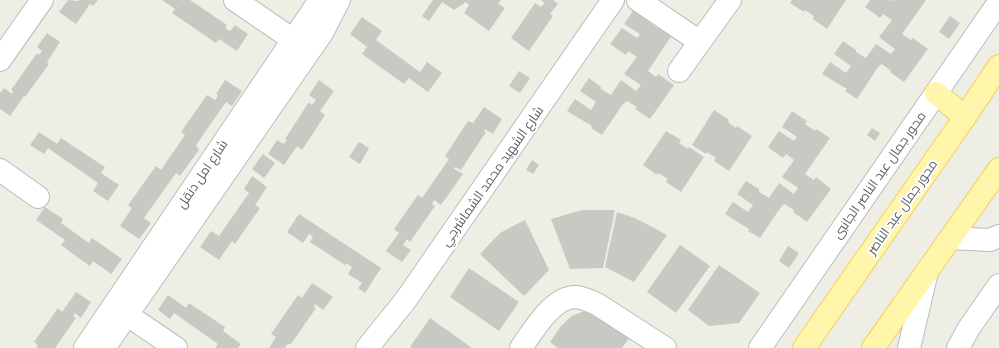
<svg xmlns="http://www.w3.org/2000/svg" width="999" height="348" font-family="'Fira Sans Condensed',Cairo,sans-serif">
	<style>
		.building { fill: #cac8c2 }
		.lines { fill: none; stroke-linecap: round; stroke-linejoin: round }
		.minor-casing { stroke: #babcc1; stroke-width: 24 }
		.major-casing { stroke: #f2cf5c; stroke-width: 24 }
		.minor { stroke: #fff; stroke-width: 22 }
		.major { stroke: #fff6ab; stroke-width: 22 }
		.labels { text-anchor: middle; dominant-baseline: central; stroke-width: 4; stroke-linejoin: round; paint-order: stroke }
		.street-label { font-size: 13px; fill: #5d6066; stroke: #fff }
	</style>
	<rect width="100%" height="100%" fill="#efeee5"/>
	<path class="building" d="M68 0 78 1 79 0H98L93 6 90 4 76 24 59 12Z
		M162 0H181L183 1V0H190L227 25 225 28 230 31 235 25 248 34 237 51 219 39 216 43 172 13 175 9Z
		M433 0H501L498 4 505 8 489 31 464 13 469 5 466 2 454 10 442 2 429 21 422 16Z
		M541 0H553L558 4 550 14 553 16 529 51 511 38 535 3 541 7 545 3Z
		M792 0H846L827 29 813 19 814 16 805 10 804 12 790 3Z
		M870 0H889L891 1 892 0H926L902 34 911 40 913 38 928 49 904 82 890 72 891 71 882 64 878 67 857 99 845 91 847 89 822 74 830 62 846 73 851 66 834 54 843 41 856 50V52L866 58 876 44 891 54 895 49 879 37 892 20 883 14 880 18 865 7Z
		M635 8 650 18 647 21 657 28 659 26 672 35 648 71 656 77 658 74 674 85 650 119 635 109 637 107 627 101 623 104 602 135 591 128 592 126 567 111 575 99 591 110 596 102 580 91 589 78 601 87V89L611 95 621 80 636 91 641 85 624 74 637 57 628 51 626 55 610 44 622 28 637 38 640 34 624 24Z
		M950 16 960 23 949 39 939 32Z
		M362 17 382 31 376 40 420 72 427 62 442 73 428 92 409 78 404 84 362 54 367 47 350 34Z
		M47 33 60 42 47 62 49 64 25 97 24 96 10 116 0 109V93L4 88 12 94 13 91 11 90 37 53 39 55 42 51 37 47Z
		M519 71 530 78 520 93 509 86Z
		M225 80 242 91 232 106 226 102 196 145 199 150 180 176 176 173 144 218 151 223 139 239 120 226 132 208 128 205 156 166 161 170 185 135 181 132 207 95 215 100 218 96 216 94Z
		M319 80 334 91 320 111 325 115 302 150 297 146 284 165 268 154 277 140 284 144 287 140 285 139 309 102 312 105 316 100 309 95Z
		M484 107 502 119 493 134 485 129 484 131 486 132 461 170 455 167 454 169 463 174 441 205 434 200 432 204 435 206 410 242 407 239 403 245 411 250 402 262 386 251 399 233 394 229 418 195 422 198 449 159 445 156 468 121 473 123Z
		M714 110 729 120 728 122 736 128 737 126 752 136 729 171 714 161 716 158 707 152 706 154 692 145Z
		M792 111 807 121 805 124 815 131 816 129 830 138 805 174 814 180 816 177 831 189 807 222 793 212 794 210 784 204 781 207 760 238 748 231 749 229 725 214 733 202 748 212 753 205 737 194 746 181 759 189V192L769 198 779 183 794 194 798 188 782 177 794 160 786 154 783 158 768 147 779 131 794 141 797 137 782 127Z
		M872 128 880 133 875 141 867 135Z
		M666 131 681 140 679 143 688 149 689 147 704 157 681 192 666 182 668 179 658 173 657 175 643 165Z
		M39 132 57 144 61 138 105 167 101 173 119 185 108 201 93 191 98 183 48 148 44 154 30 145Z
		M359 142 369 148 360 164 349 157Z
		M263 154 275 163 264 178 252 169Z
		M532 160 539 165 533 174 526 170Z
		M252 176 267 187 255 205 260 208 235 244 232 241 219 260 200 247 211 231 219 236 249 193 244 189Z
		M45 207 63 219 61 223 89 243 92 238 122 259 111 274 93 261 90 266 80 259 61 245 65 240 36 220Z
		M582 210H615L603 268 570 269 551 219Z
		M617 212 635 218 667 235 634 282 605 267Z
		M299 214 381 268 365 293 358 288 362 283 348 274 352 267 346 263 345 265 310 242 313 237 309 234 303 243 287 232Z
		M525 220 549 270 524 296 480 254 500 233Z
		M680 245 710 266 676 313 647 292Z
		M788 246 799 253 789 268 779 261Z
		M719 265 760 293 739 323 709 326 688 310Z
		M469 268 519 302 499 331 450 297Z
		M312 283 333 297 323 310 315 304 314 307 316 308 291 344H288L285 347 286 348H269L276 337 271 334 298 295 302 298Z
		M76 292 91 302 81 318 75 313 73 316 76 318 55 348H36L38 345 34 342 58 308 62 312Z
		M168 295 186 308 189 303 225 327 223 331 241 344 238 348H215L218 344 174 313 170 319 158 310Z
		M582 312H594L630 337 622 348H558L550 342 561 326 572 316Z
		M430 318 472 348H412L410 347Z"/>
	<g class="lines">
		<defs>
			<path id="minor" d="M235 0 305 48
				M638 0 700 42
				M0 60 42 0
				M679 71 730 0
				M0 170 38 197
				M951 238 990 240 999 236
				M114 306 176 348
				M85 348 320 0
				M104 348 322 33 339 0
				M367 348 405 301 613 0
				M521 348C533 331 553 296 576 297 584 298 590 301 597 304L665 348
				M760 348 999 2
				M909 348 927 272
				M958 348 969 328 999 285"/>
			<path id="major" d="M936 93 965 117
				M804 348 965 117 999 66
				M873 348 999 169"/>
		</defs>
		<use href="#minor" class="minor-casing"/>
		<use href="#major" class="major-casing"/>
		<use href="#minor" class="minor"/>
		<use href="#major" class="major"/>
	</g>
	<g class="labels">
		<g class="street-label">
			<text transform="translate(202 174) rotate(-56)">شارع امل دنقل</text>
			<text transform="translate(879 175) rotate(-55)">محور جمال عبد الناصر الجانبى</text>
			<text transform="translate(492 176) rotate(-55)">شارع الشهيد محمد الشماشرجي</text>
			<text transform="translate(902 207) rotate(-55)">محور جمال عبد الناصر</text>
		</g>
	</g>
</svg>
